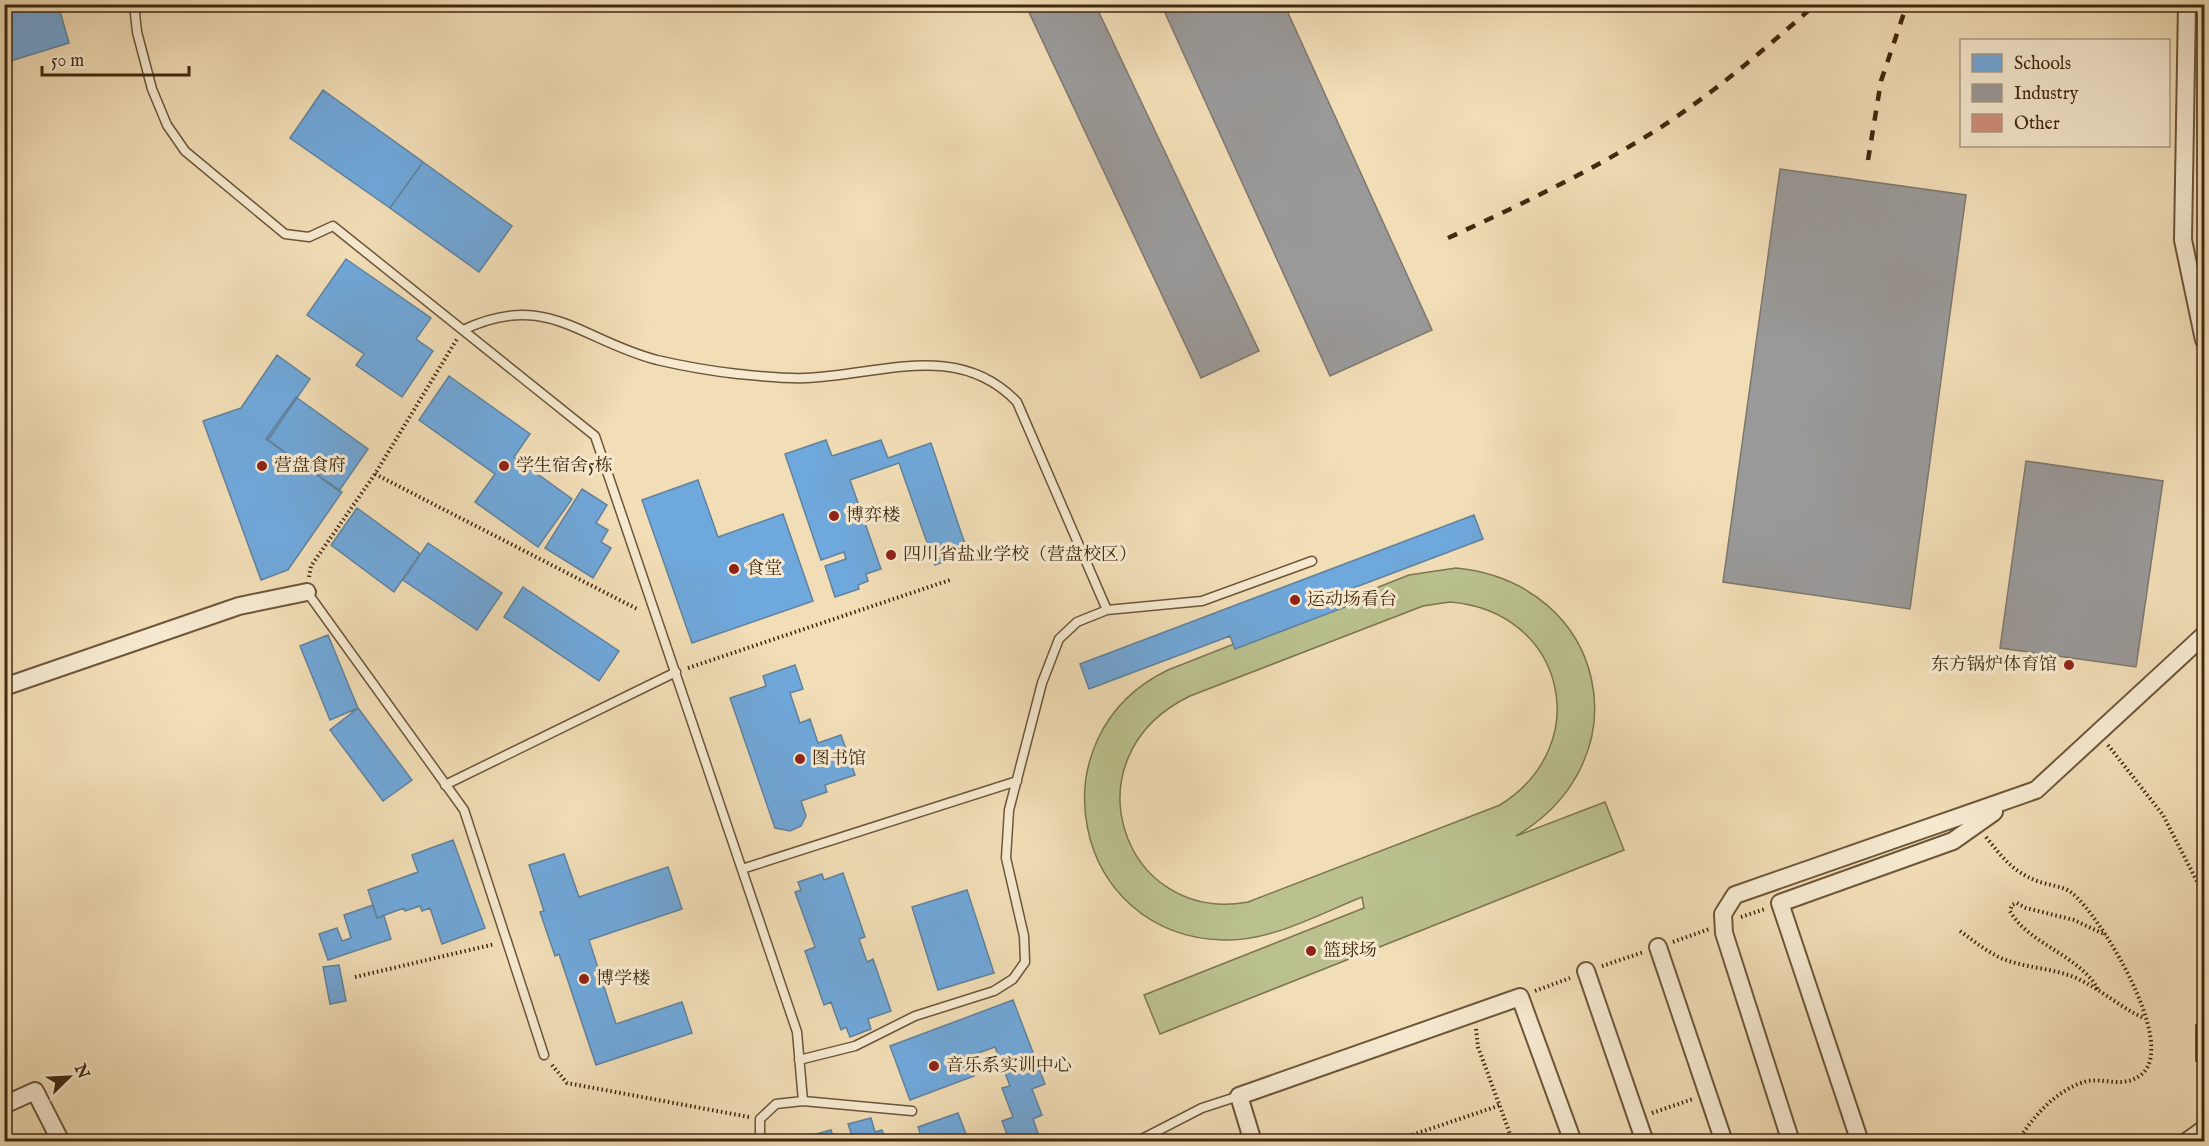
<svg xmlns="http://www.w3.org/2000/svg" width="2209" height="1146" font-family="'IM FELL English','Noto Serif SC',serif">
	<style>
		.green { fill: #bac18e; stroke: #7d754e; stroke-width: 1.5; fill-rule: evenodd }
		.schools { fill: #6fa8dc; stroke: #61829e; stroke-width: 1.5 }
		.industry { fill: #999; stroke: #7e776f; stroke-width: 1.5 }
		.building { fill: #d28e7b; stroke: #40290e; stroke-width: 1.5 }
		.lines { fill: none; stroke-linecap: round; stroke-linejoin: round }
		.lane-casing { stroke: #6c5638; stroke-width: 11 }
		.street-casing { stroke: #6c5638; stroke-width: 20 }
		.path { stroke: #40290e; stroke-width: 4; stroke-dasharray: 1.5 3; stroke-linecap: butt }
		.lane { stroke: #f6e9d0; stroke-width: 8 }
		.street { stroke: #f6e9d0; stroke-width: 16 }
		.rail { stroke: #40290e; stroke-width: 4.5; stroke-dasharray: 10 10; stroke-linecap: butt }
		.poi-dot { fill: #8f2418; stroke: #f6e9d0; stroke-width: 2 }
		.labels { text-anchor: middle; dominant-baseline: central; stroke-width: 6; stroke-linejoin: round; paint-order: stroke }
		.poi-label { font-size: 18px; fill: #40290e; stroke: #f6e9d0; text-anchor: start }
	</style>
	<rect width="100%" height="100%" fill="#f1ddb6"/>
	<filter id="stains"><feTurbulence type="fractalNoise" baseFrequency=".00333" numOctaves="4"/><feColorMatrix values="0 0 0 0 .2 0 0 0 0 .09 0 0 0 0 .02 0 0 0 .5 -.17"/></filter>
	<radialGradient id="worn" r=".72"><stop offset=".6" stop-color="#630" stop-opacity="0"/><stop offset="1" stop-color="#630" stop-opacity=".3"/></radialGradient>
	<path class="green" d="M1456 568C1607 583 1646 759 1516 836L1605 802 1624 850 1160 1034 1144 995 1364 908 1362 897C1319 914 1270 942 1223 940 1071 936 1032 735 1168 670L1409 575ZM1450 602C1564 611 1597 744 1500 805L1248 902C1122 925 1065 756 1190 696L1423 606Z"/>
	<path class="schools" d="M4 4H58L69 43 4 63Z
		M323 90 423 162 390 208 290 138Z
		M423 162 512 226 479 272 390 208Z
		M346 259 431 318 416 339 433 351 402 397 356 365 364 354 307 315Z
		M277 355 310 379 268 440 342 492 288 570 261 580 203 421 241 408Z
		M449 376 530 434 514 457 572 499 538 547 475 502 495 474 419 420Z
		M296 397 368 449 339 491 266 439Z
		M826 440 832 456 881 440 888 458 931 443 968 553 935 565 899 463 850 480 881 569 866 574 868 581 858 585 859 589 835 597 825 566 846 559 844 552 821 560 785 454Z
		M698 480 718 537 783 514 813 601 692 643 642 500Z
		M582 489 607 505 596 523 608 530 601 542 611 548 593 578 545 548Z
		M357 508 420 554 394 592 331 545Z
		M1474 515 1483 539 1340 593 1345 607 1235 649 1230 636 1089 689 1080 664Z
		M428 543 502 593 477 630 403 580Z
		M523 587 619 651 599 681 504 617Z
		M328 635 358 708 330 720 300 646Z
		M795 665 803 689 790 693 800 723 810 719 818 743 841 735 855 775 825 785 827 792 801 801 806 816 801 826 790 831 775 828 730 698 766 686 763 676Z
		M358 708 412 780 383 801 330 730Z
		M453 840 485 928 442 944 430 908 422 911 420 906 405 911 404 908 377 918 368 890 418 872 412 855Z
		M564 854 579 897 668 867 682 909 589 940 616 1024 682 1002 692 1033 596 1065 559 954 555 956 540 912 544 911 529 865Z
		M843 873 865 937 859 939 867 962 873 959 891 1011 868 1019 871 1029 850 1037 846 1027 841 1030 831 1002 824 1005 805 951 815 947 795 892 801 890 798 882 822 874 824 880Z
		M967 890 994 973 938 990 912 907Z
		M373 905 377 918 384 916 391 939 328 960 319 934 337 928 342 941 351 938 344 915Z
		M339 965 346 1001 330 1004 323 967Z
		M1013 1000 1045 1084 1032 1089 1042 1115 1033 1119 1040 1139 1038 1142H1010L1002 1121 1013 1117 1002 1088 1010 1086 995 1047 967 1057 974 1076 910 1100 890 1046Z
		M958 1113 969 1142H923L918 1127Z
		M871 1118 875 1132 882 1130 886 1142H854L848 1124Z
		M831 1130 835 1142H811L809 1136Z"/>
	<path class="industry" d="M1034 4H1095L1259 351 1201 378 1027 8Z
		M1161 4H1284L1432 330 1330 376Z
		M1780 169 1966 195 1910 609 1723 582Z
		M2026 461 2163 481 2136 667 2000 648Z"/>
	<path class="building" d="M2196 1025H2204V1060L2196 1061Z"/>
	<g class="lines">
		<defs>
			<path id="lane" d="M134 4 137 32 152 89 167 125 185 151 285 234 309 237 333 226 595 436 797 1032 803 1101 776 1104 760 1119V1142
				M463 330C547 290 580 340 657 360 683 366 711 371 738 374 759 376 784 379 806 378 880 375 958 340 1017 402L1107 610
				M307 592 464 810 544 1055
				M445 785 676 672
				M742 869 1017 781
				M799 1060 855 1046 915 1016 994 991 1013 979 1025 962 1024 936 1006 858 1009 810 1042 683 1059 639 1077 622 1107 610 1202 601 1312 561
				M803 1101 912 1111
				M1136 1142 1202 1108 1239 1096"/>
			<path id="street" d="M2187 4 2183 240 2204 340
				M4 687 239 606 307 592
				M1658 947 1724 1142
				M1586 971 1645 1142
				M4 1105 35 1091 61 1142
				M1253 1142 1239 1096 1520 997 1573 1142
				M1791 1142 1724 933 1723 914 1735 895 2036 790 2204 635
				M1860 1142 1780 903 1953 841 1994 812
				M2186 1142 2204 1129"/>
		</defs>
		<use href="#lane" class="lane-casing"/>
		<use href="#street" class="street-casing"/>
		<path class="path" d="M375 474 639 610
			M309 577 311 566 375 474 457 339
			M688 668 950 580
			M2108 745 2163 815 2204 895
			M1986 837C2002 857 2012 871 2037 881 2048 885 2063 886 2072 893 2100 915 2178 1043 2142 1074 2123 1090 2102 1076 2084 1082 2055 1091 2033 1117 2017 1142
			M1741 917 1765 909
			M1960 931C1974 941 1987 952 2003 959 2026 968 2053 968 2076 978 2101 989 2119 1007 2144 1018
			M1673 942 1709 929
			M1602 966 1644 952
			M355 977 495 944
			M2098 989C2078 954 2028 944 2010 911L2012 905 2017 903 2026 908 2074 920 2106 935
			M1535 991 1570 978
			M1476 1029 1478 1047 1513 1142
			M552 1065 567 1083 749 1117
			M1652 1113 1693 1099
			M1391 1142 1501 1105"/>
		<use href="#lane" class="lane"/>
		<use href="#street" class="street"/>
		<path class="rail" d="M1868 160 1881 81 1907 4
			M1448 238C1520 205 1592 171 1658 129 1714 93 1766 48 1816 4"/>
	</g>
	<g class="poi-dot">
		<circle cx="262" cy="466" r="6"/>
		<circle cx="504" cy="466" r="6"/>
		<circle cx="834" cy="516" r="6"/>
		<circle cx="891" cy="555" r="6"/>
		<circle cx="734" cy="569" r="6"/>
		<circle cx="1295" cy="600" r="6"/>
		<circle cx="2069" cy="665" r="6"/>
		<circle cx="800" cy="759" r="6"/>
		<circle cx="1311" cy="951" r="6"/>
		<circle cx="584" cy="979" r="6"/>
		<circle cx="934" cy="1066" r="6"/>
	</g>
	<g class="labels">
		<g class="poi-label">
			<text x="274" y="466">营盘食府</text>
			<text x="516" y="466">学生宿舍5栋</text>
			<text x="846" y="516">博弈楼</text>
			<text x="903" y="555">四川省盐业学校（营盘校区）</text>
			<text x="746" y="569">食堂</text>
			<text x="1307" y="600">运动场看台</text>
			<text x="2057" y="665" text-anchor="end">东方锅炉体育馆</text>
			<text x="812" y="759">图书馆</text>
			<text x="1323" y="951">篮球场</text>
			<text x="596" y="979">博学楼</text>
			<text x="946" y="1066">音乐系实训中心</text>
		</g>
	</g>
	<rect width="2209" height="1146" fill="none" stroke="#f1ddb6" stroke-width="24"/>
	<rect x="6" y="6" width="2197" height="1134" fill="none" stroke="#40290e" stroke-width="3"/>
	<rect x="12" y="12" width="2185" height="1122" fill="none" stroke="#40290e" stroke-width="1.5"/>
	<rect x="1960" y="39" width="210" height="108" fill="#f6e9d0" stroke="#ad9c82" stroke-width="1.5"/>
	<rect x="1972" y="54" width="30" height="18" fill="#6fa8dc" stroke="#ad9c82" stroke-width="1.5"/>
	<text x="2014" y="69" font-size="18" fill="#40290e">Schools</text>
	<rect x="1972" y="84" width="30" height="18" fill="#999999" stroke="#ad9c82" stroke-width="1.5"/>
	<text x="2014" y="99" font-size="18" fill="#40290e">Industry</text>
	<rect x="1972" y="114" width="30" height="18" fill="#d28e7b" stroke="#ad9c82" stroke-width="1.5"/>
	<text x="2014" y="129" font-size="18" fill="#40290e">Other</text>
	<g transform="translate(69 1077) rotate(66)" stroke="#f6e9d0" stroke-width="4.5" paint-order="stroke">
	<path d="M0-4.5L10 22L0 15L-10 22Z" fill="#40290e"/>
	<text y="-9" font-size="16" font-weight="bold" text-anchor="middle" fill="#40290e">N</text>
	</g>
	<path d="M42 66v9h147v-9" fill="none" stroke="#40290e" stroke-width="3"/>
	<text x="51" y="66" font-size="18" fill="#40290e" stroke="#f6e9d0" stroke-width="4.5" paint-order="stroke">50 m</text>
	<rect width="100%" height="100%" filter="url(#stains)"/>
	<rect width="100%" height="100%" fill="url(#worn)"/>
</svg>
